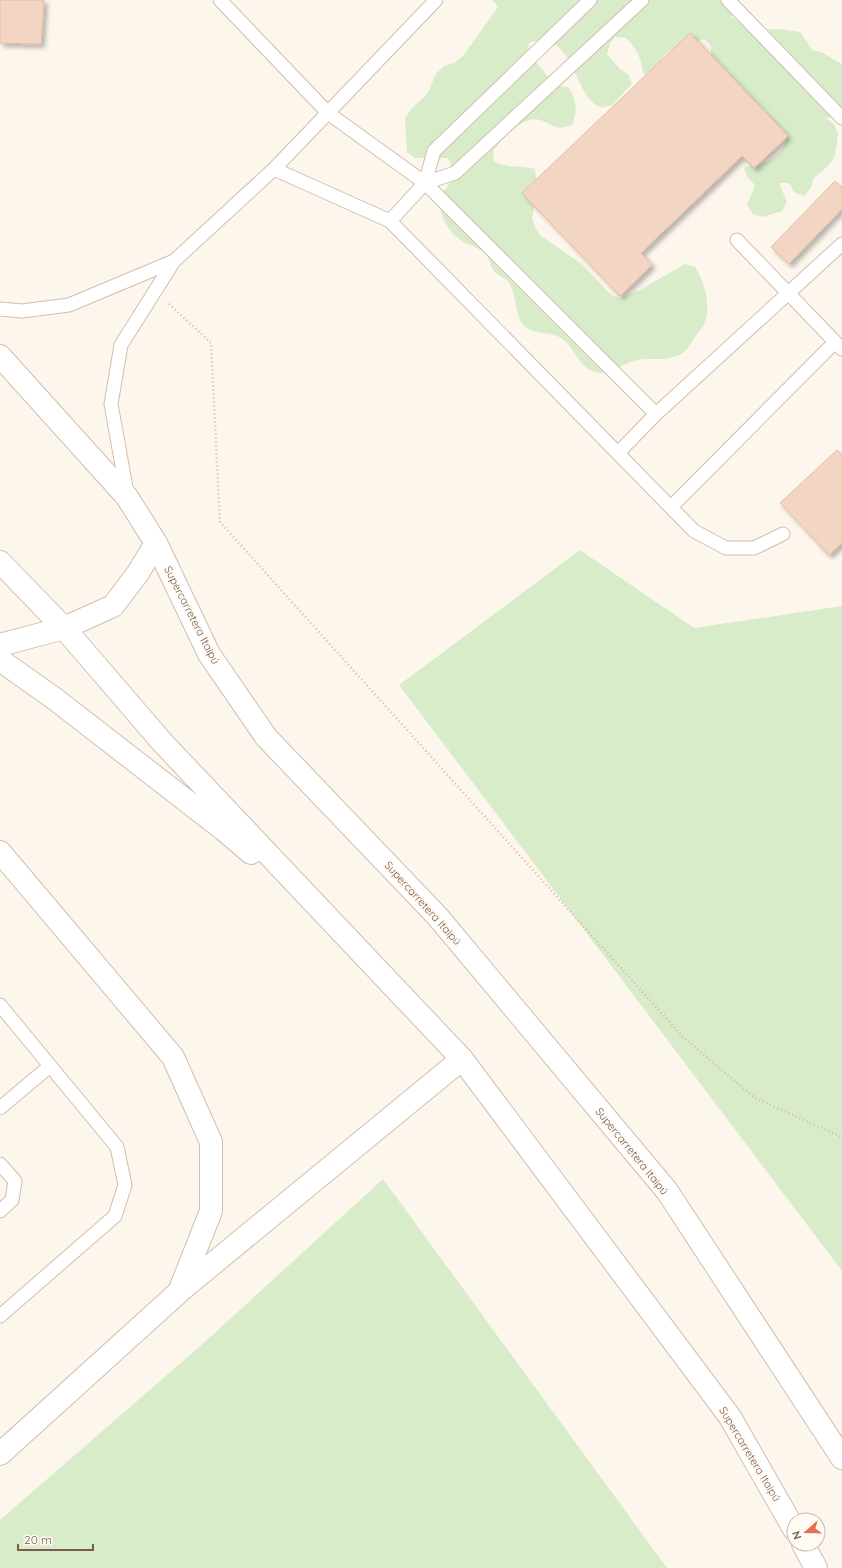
<svg xmlns="http://www.w3.org/2000/svg" width="842" height="1568" font-family="Quicksand,sans-serif">
	<style>
		.green { fill: #d8ecc9 }
		.building { fill: #f3d5c3; stroke: #e6bba3; filter: url(#shadow) }
		.lines { fill: none; stroke-linecap: round; stroke-linejoin: round }
		.service-casing { stroke: #d1beb0; stroke-width: 15 }
		.minor-casing { stroke: #d1beb0; stroke-width: 24 }
		.tertiary-casing { stroke: #d1beb0; stroke-width: 24 }
		.path { stroke: #d9b8a5; stroke-width: 2.5; stroke-dasharray: 1 3; stroke-linecap: butt }
		.service { stroke: #fff; stroke-width: 13 }
		.minor { stroke: #fff; stroke-width: 22 }
		.tertiary { stroke: #fff; stroke-width: 22 }
		.labels { text-anchor: middle; dominant-baseline: central; stroke-width: 4; stroke-linejoin: round; paint-order: stroke }
		.street-label { font-size: 11px; fill: #7a5c4d; stroke: #fffaf3 }
	</style>
	<defs>
		<filter id="shadow"><feDropShadow dx="3.5" dy="3.5" stdDeviation="2" flood-color="#0004"/></filter>
	</defs>
	<rect width="100%" height="100%" fill="#fdf6ec"/>
	<path class="green" d="M492 0H739L738 11 731 17 748 27 759 30 779 29 800 32 812 50 821 52 842 64V111L836 116 826 118 834 124 838 134 835 155 830 164 814 178 811 187 805 196 795 193 789 183H779L787 202 782 211 763 217 753 214 747 205 755 185 747 177 744 167C763 166 781 159 786 139L776 137 711 57V46L704 39 694 42 690 52 670 50 663 57 665 66 652 79 643 73C642 59 636 48 626 38L615 37 610 44 607 54 620 69 629 75 632 84 611 106C608 106 604 107 601 107 574 101 574 25 529 43L528 53 556 86 568 87C577 100 578 110 572 125 557 130 556 127 543 121 525 112 503 138 493 151L494 161C511 170 518 164 535 169L539 199 534 208 532 218 535 227 540 235 583 265 611 295 620 298 640 290 685 264 695 267C704 281 710 302 706 319 704 326 699 332 695 337 690 344 687 352 679 355 665 362 652 357 637 360 622 363 609 378 592 371 579 365 575 351 566 342 552 329 538 336 527 328 515 319 517 301 512 289 508 277 503 279 496 273 490 268 490 260 486 254 481 249 474 247 467 244 449 235 440 217 438 197 452 183 457 177 448 158H415L407 152 405 118 411 109 427 94 436 74 444 66 454 63 463 56 498 7Z
		M580 550 694 628 842 606V1271L399 685Z
		M383 1179 667 1568H0V1520L206 1341Z"/>
	<path class="building" d="M0 0H44L41 44 0 43Z
		M690 33 788 136 754 168 742 156 641 253 652 265 620 296 522 193Z
		M835 181 842 188V209L789 264 771 247Z
		M837 450 842 455V543L829 555 780 503Z"/>
	<g class="lines">
		<defs>
			<path id="service" d="M220 0 328 113 425 183 656 414
				M728 0 842 118
				M274 169 390 221 694 531 726 548H754L783 534
				M425 183 455 173 642 0
				M390 221 425 183 434 151 590 0
				M737 240 842 349
				M0 309 22 311 69 305 174 261
				M618 453 656 414 842 244
				M127 493 111 404 121 345 174 261 274 169 436 0
				M671 507 835 342
				M0 1005 117 1147 125 1185 115 1216 0 1316
				M0 1108 50 1066
				M0 1164 15 1181 12 1200 0 1211"/>
			<path id="minor" d="M0 645 64 628
				M0 852 173 1057 211 1142V1211L179 1292 0 1454
				M181 1290 462 1059"/>
			<path id="tertiary" d="M0 356 127 497 156 543 209 654 266 737 438 917 667 1191 842 1458
				M0 562 64 628 162 742 462 1059 730 1417 794 1529
				M64 628 113 606 138 573 156 543
				M0 660 55 699 224 830 251 853
				M803 1544 816 1568"/>
		</defs>
		<use href="#service" class="service-casing"/>
		<use href="#minor" class="minor-casing"/>
		<use href="#tertiary" class="tertiary-casing"/>
		<path class="path" d="M169 304 211 343 220 522 683 1037 755 1098 842 1137"/>
		<use href="#service" class="service"/>
		<use href="#minor" class="minor"/>
		<use href="#tertiary" class="tertiary"/>
	</g>
	<g class="labels">
		<g class="street-label">
			<text transform="translate(192 615) rotate(63)">Supercarretera Itaipú</text>
			<text transform="translate(423 903) rotate(48)">Supercarretera Itaipú</text>
			<text transform="translate(632 1151) rotate(51)">Supercarretera Itaipú</text>
			<text transform="translate(750 1454) rotate(59)">Supercarretera Itaipú</text>
		</g>
	</g>
	<g transform="translate(806 1532) rotate(250)"><circle r="19" fill="#fffaf3" stroke="#cabbb1"/>
	<path d="M0-3L7 15L0 10L-7 15Z" fill="#e76f51"/>
	<text y="-6" font-size="11" font-weight="bold" text-anchor="middle" fill="#7a5c4d">N</text>
	</g>
	<path d="M18 1544v6h75v-6" fill="none" stroke="#7a5c4d" stroke-width="2"/>
	<text x="24" y="1544" font-size="12" fill="#7a5c4d" stroke="#fffaf3" stroke-width="3" paint-order="stroke">20 m</text>
</svg>
